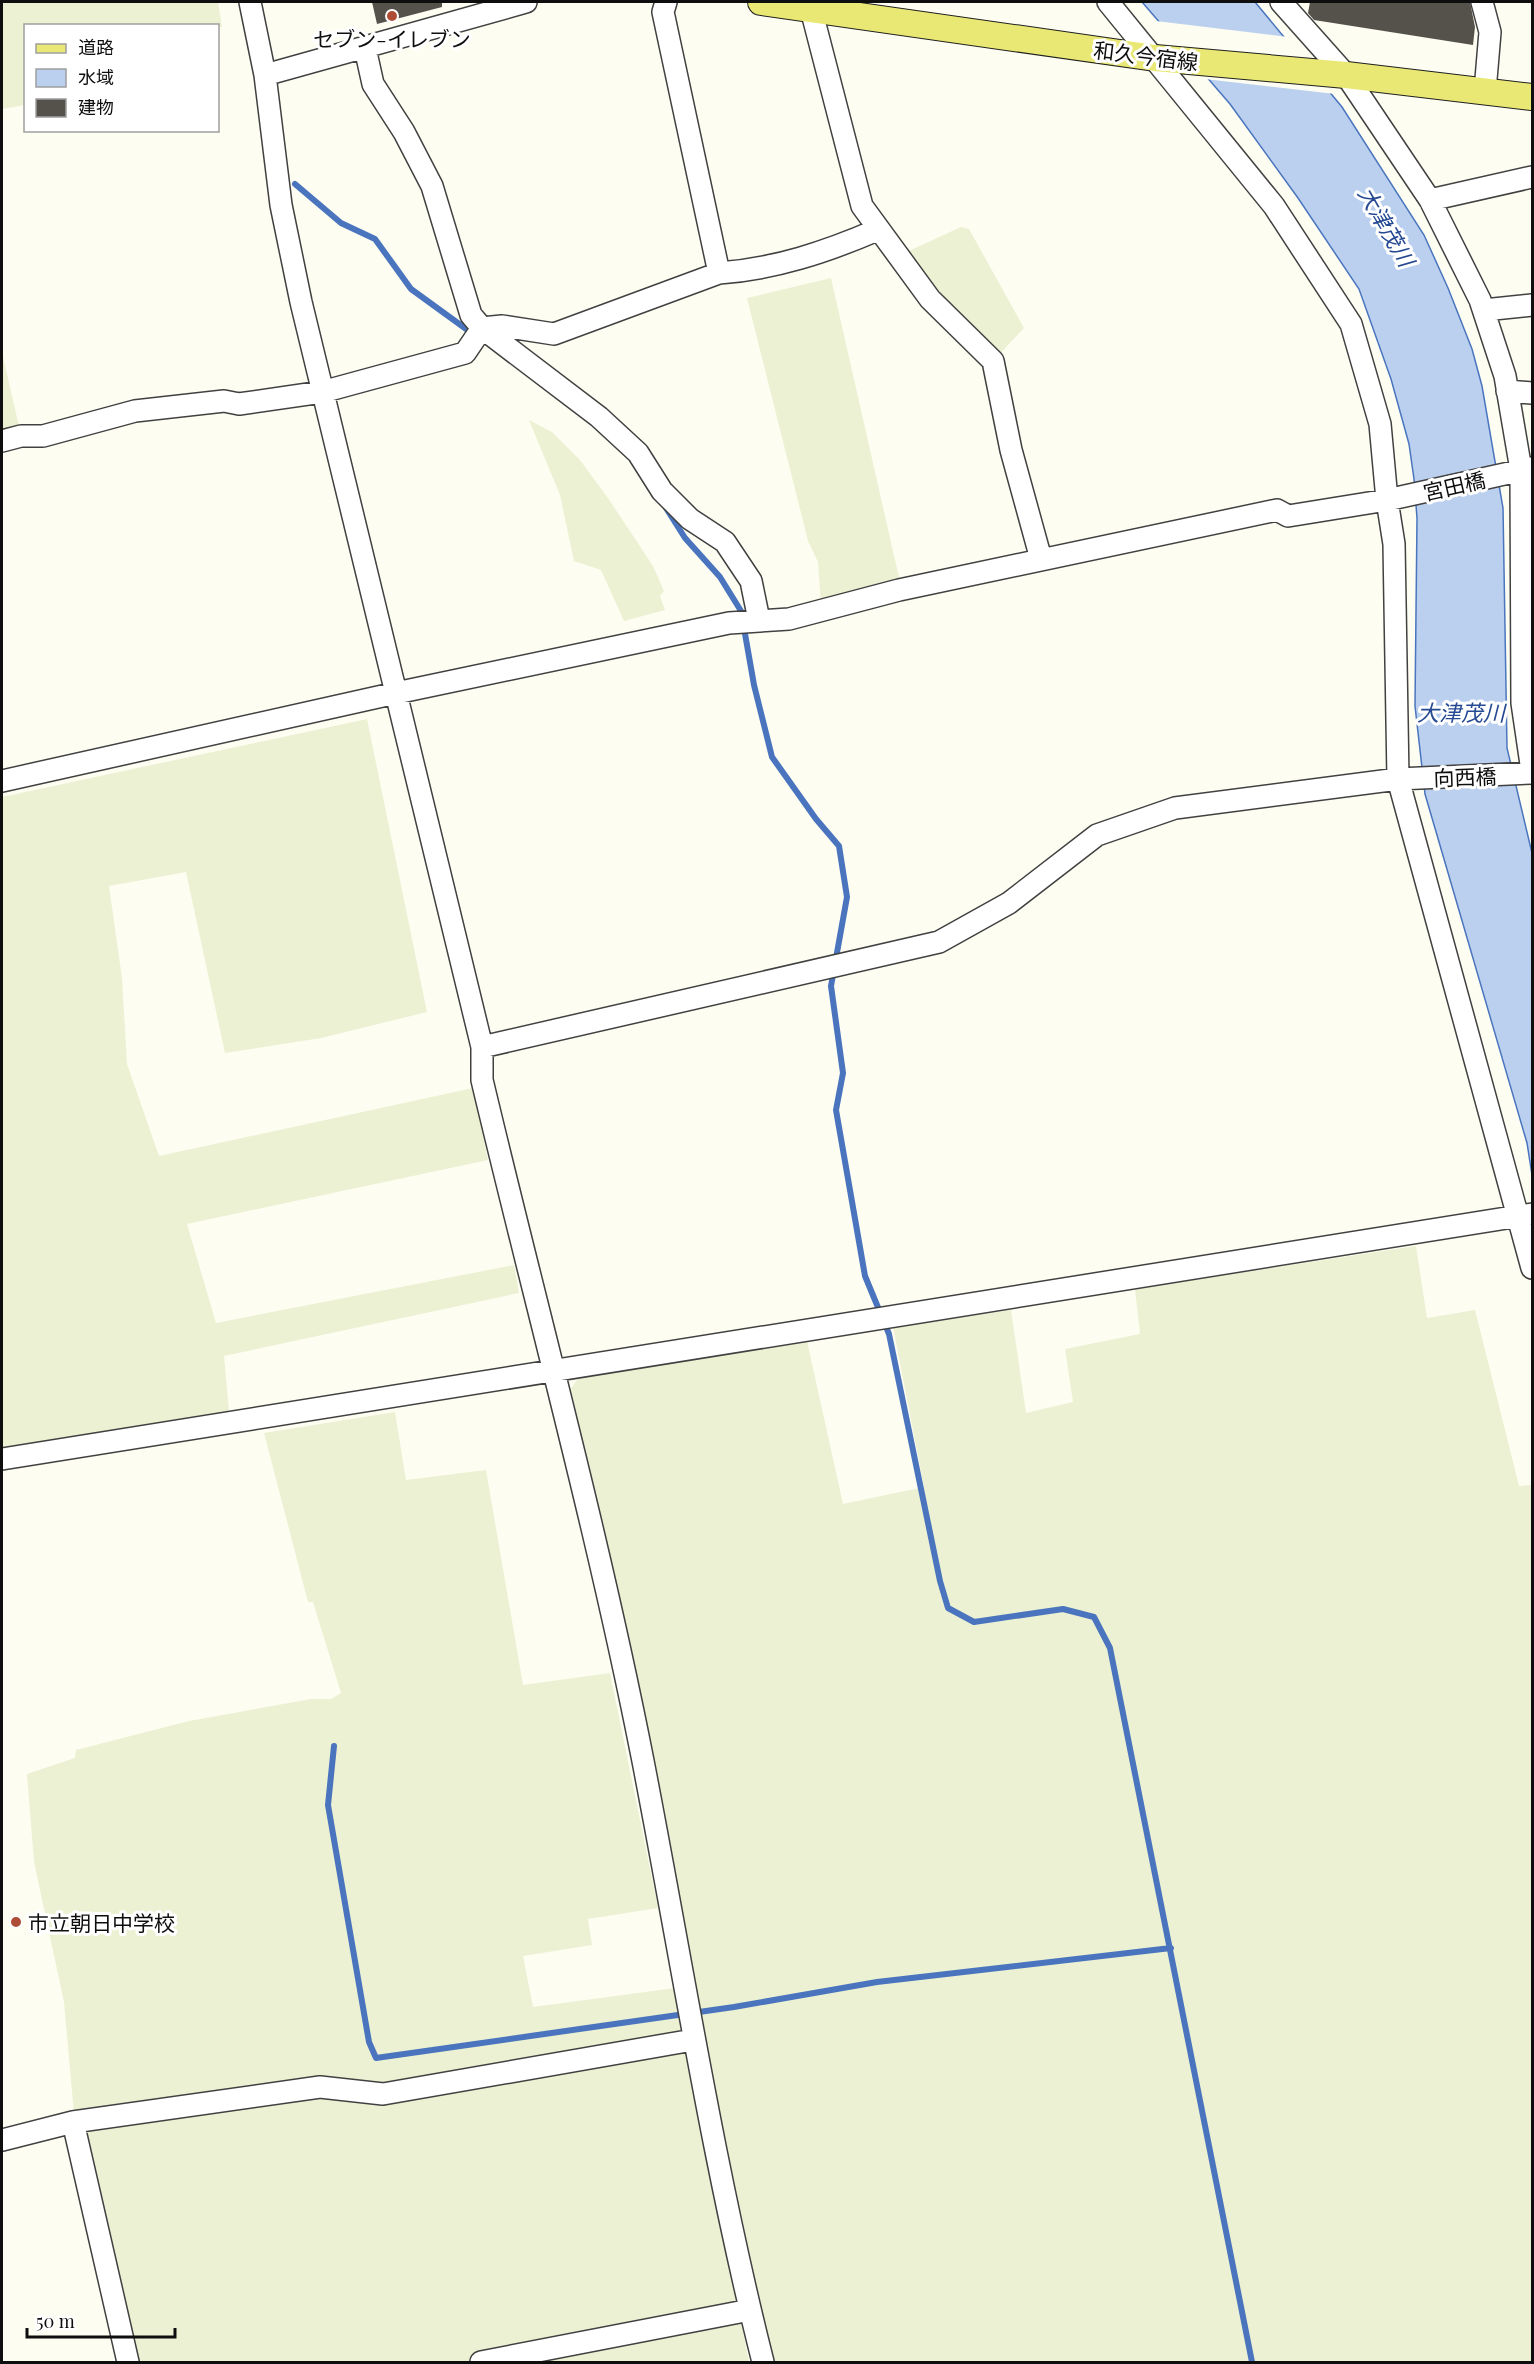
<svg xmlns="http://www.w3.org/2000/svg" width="1534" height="2364" font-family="'Playfair Display','Noto Sans JP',serif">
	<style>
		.farmland { fill: #edf1d3 }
		.water { fill: #bbd0ef; stroke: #4a75be; stroke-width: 1.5 }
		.pier { fill: #fdfdf1 }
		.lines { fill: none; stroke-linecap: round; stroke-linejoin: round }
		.stream { stroke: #4a75be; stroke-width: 6 }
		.building { fill: #55524c }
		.minor-casing { stroke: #414141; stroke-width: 24 }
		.major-casing { stroke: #1f1f1f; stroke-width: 28 }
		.minor { stroke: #fff; stroke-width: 21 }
		.major { stroke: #e9e875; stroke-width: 26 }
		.poi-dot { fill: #af4c35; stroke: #fff; stroke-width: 2 }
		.labels { text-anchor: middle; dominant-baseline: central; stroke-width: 6; stroke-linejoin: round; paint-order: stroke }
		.poi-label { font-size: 21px; fill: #0e0e0e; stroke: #fff }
		.street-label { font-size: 21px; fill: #0e0e0e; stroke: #fff }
		.water-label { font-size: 22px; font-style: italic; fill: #254992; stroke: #fff }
	</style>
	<rect width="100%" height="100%" fill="#fdfdf1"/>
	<path class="farmland" d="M2 2H218L222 27 26 26 25 105 2 109Z
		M961 227 969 229 1024 328 993 361 900 255Z
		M831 278 900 582 821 604 818 562 808 541 747 298Z
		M2 352 20 431 2 435Z
		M529 420 552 432 580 460 608 498 653 566 664 591 660 596 665 610 624 621 601 570 574 561 560 495Z
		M367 719 427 1012 321 1038 225 1053 186 872 109 886 122 978 127 1064 159 1156 473 1088 488 1160 187 1224 216 1323 514 1265 519 1293 224 1356 229 1411 2 1450V797Z
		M1416 1246 1427 1318 1475 1310 1519 1486 1532 1485V2362H774L742 2235 568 1393 579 1377 807 1341 843 1504 924 1487 893 1327 1011 1310 1026 1413 1073 1402 1065 1349 1140 1334 1135 1289Z
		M395 1412 406 1480 486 1470 523 1685 610 1673 658 1908 588 1919 592 1945 523 1956 533 2007 675 1988 749 2362H132L74 2114 64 2002 34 1862 27 1774 75 1758 76 1750 189 1721 311 1699H331L341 1693 313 1602H308L264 1433Z"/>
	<path class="water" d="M1142 2H1255L1342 107 1424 235 1448 288 1472 349 1482 386 1503 508 1507 748 1532 853V1175L1527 1143 1425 794 1415 706 1417 518 1414 479 1409 444 1391 379 1359 289 1298 198 1230 104Z"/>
	<path class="pier" d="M1156 21 1288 37 1335 94 1205 79Z"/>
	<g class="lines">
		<path class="stream" d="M295 184 341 223 375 239 411 289 473 334
			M666 508 685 538 720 577 741 611 754 685 772 757 816 819 839 846 847 897 831 986 843 1073 836 1110 865 1276 889 1334 940 1581 948 1608 974 1622 1063 1609 1094 1617 1110 1648 1252 2362
			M334 1746 328 1805 369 2042 376 2058 734 2007 877 1982 1171 1948"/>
	</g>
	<path class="building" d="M372 2H442V7L377 24Z
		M1310 2H1470L1475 27 1473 45 1314 20 1308 13Z"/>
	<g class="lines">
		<defs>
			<path id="minor" d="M250 2 265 75 281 205 301 302 482 1047V1080C536 1307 598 1532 643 1761 682 1962 713 2164 763 2362
				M1108 2 1274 206 1351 324 1380 424 1387 500 1394 544 1398 779 1532 1268
				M1281 2 1346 75 1430 200 1480 300 1505 376 1521 470 1522 703 1532 771
				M1482 2 1490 32 1485 91
				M811 9 862 206 930 299 993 361 1011 450 1041 559
				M365 48 373 84 404 132 432 186 471 315 482 328 599 417 638 453 662 491 690 519 725 542 751 581 759 620
				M265 75 526 2
				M1430 200 1532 177
				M719 273C775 269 826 252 877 230
				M1484 310 1532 305
				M1507 391 1532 393
				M2 441 21 436H43L135 411 224 401 239 404 322 392 465 353 482 328 502 326 554 334 719 273 663 12 666 2
				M2 781 396 693 729 623 789 619 899 590 1277 510 1288 516 1387 500 1532 468
				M482 1047 939 942 1009 903 1097 835 1175 808 1398 779 1532 773
				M2 1459 1532 1214
				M73 2122 128 2362
				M2 2140 73 2122 320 2087 383 2094 693 2040
				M481 2362 750 2310"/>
			<path id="major" d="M761 2 1155 58 1346 75 1532 97"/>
		</defs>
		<use href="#minor" class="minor-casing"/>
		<use href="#major" class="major-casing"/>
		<use href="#minor" class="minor"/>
		<use href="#major" class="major"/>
	</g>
	<g class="poi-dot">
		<circle cx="392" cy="16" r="6"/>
		<circle cx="16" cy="1922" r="6"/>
	</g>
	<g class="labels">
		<g class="poi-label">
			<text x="392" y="38">セブン-イレブン</text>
			<text x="28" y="1922" text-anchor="start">市立朝日中学校</text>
		</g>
		<g class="street-label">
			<text transform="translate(1146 55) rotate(7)">和久今宿線</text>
			<text transform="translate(1454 485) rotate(-13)">宮田橋</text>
			<text transform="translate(1465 776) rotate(-2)">向西橋</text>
		</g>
		<g class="water-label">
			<text transform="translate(1387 226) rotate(60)">大津茂川</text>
			<text x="1461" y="712">大津茂川</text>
		</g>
	</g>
	<rect width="1534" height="2364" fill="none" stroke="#0e0e0e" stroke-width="6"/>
	<rect x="24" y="24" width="195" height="108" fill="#ffffff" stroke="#9f9f9f" stroke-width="1.5"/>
	<rect x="36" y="44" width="30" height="9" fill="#e9e875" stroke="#9f9f9f" stroke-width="1.5"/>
	<text x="78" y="54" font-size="18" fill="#0e0e0e">道路</text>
	<rect x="36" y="69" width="30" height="18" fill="#bbd0ef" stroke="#9f9f9f" stroke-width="1.5"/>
	<text x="78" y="84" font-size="18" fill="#0e0e0e">水域</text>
	<rect x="36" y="99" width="30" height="18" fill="#55524c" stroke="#9f9f9f" stroke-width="1.5"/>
	<text x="78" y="114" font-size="18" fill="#0e0e0e">建物</text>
	<path d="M27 2328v9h148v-9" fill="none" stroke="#0e0e0e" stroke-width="3"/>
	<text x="36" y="2328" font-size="18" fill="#0e0e0e" stroke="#ffffff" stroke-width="4.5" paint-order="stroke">50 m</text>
</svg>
